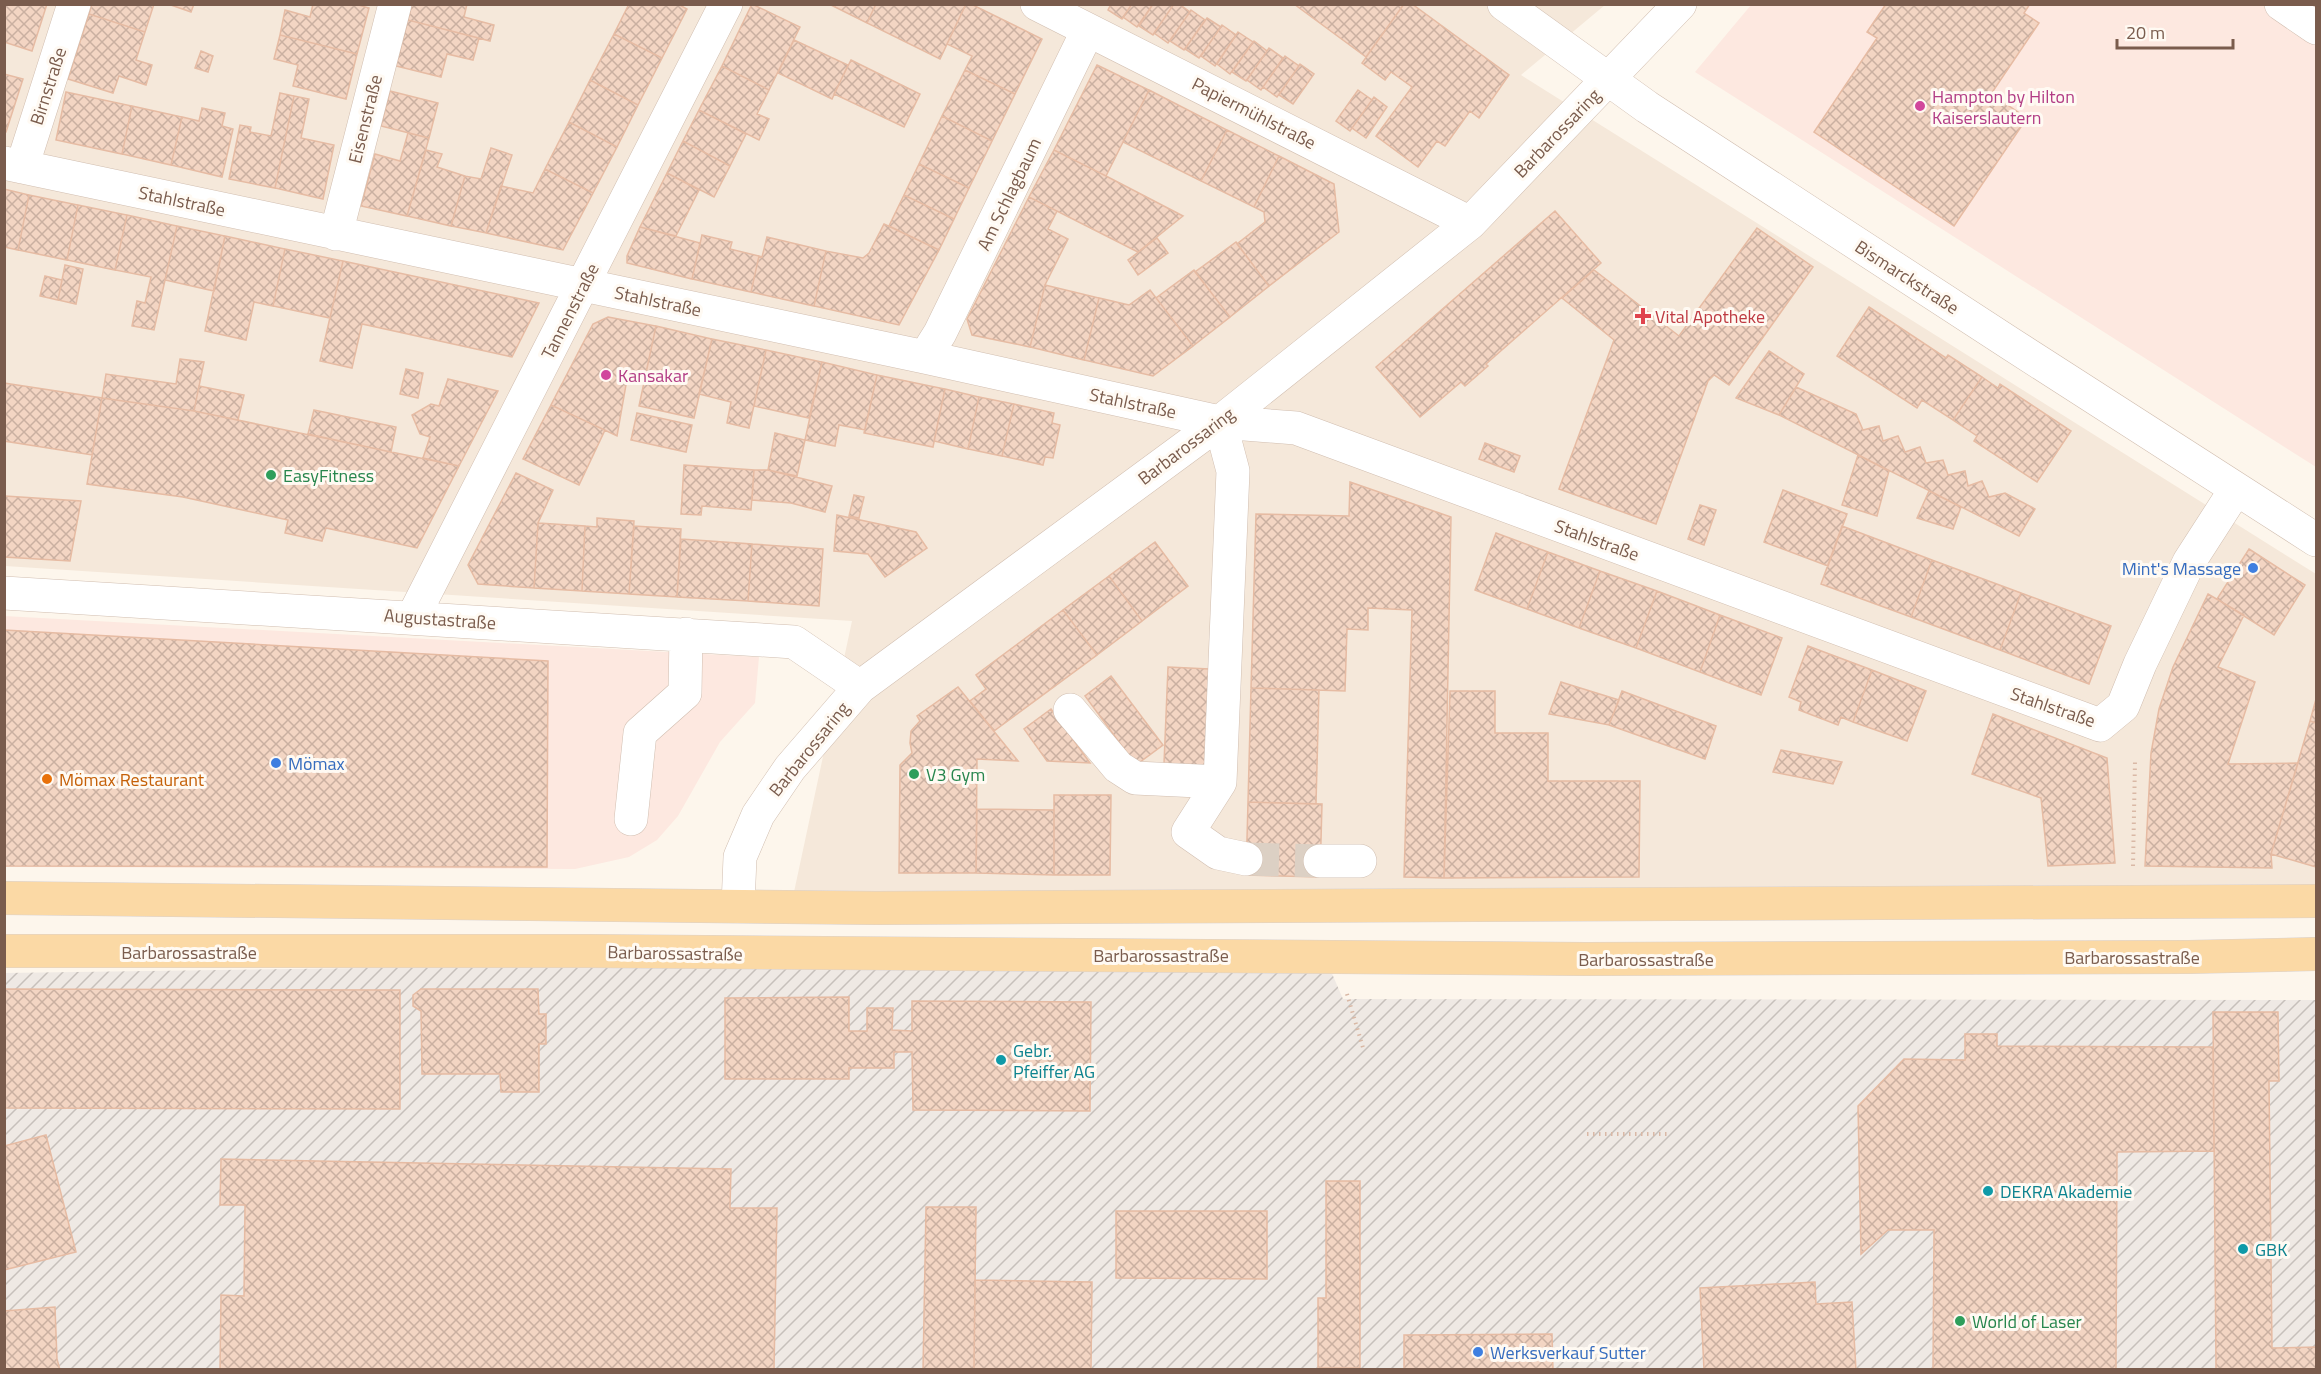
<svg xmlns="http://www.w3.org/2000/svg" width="2321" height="1374" font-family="'Titillium Web',sans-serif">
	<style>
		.residential { fill: #f5e8da }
		.commercial { fill: #fde8e0 }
		.industrial { fill: url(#industrial-furrows) }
		.building { fill: url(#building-cross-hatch); stroke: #e6bba3; stroke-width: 1.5 }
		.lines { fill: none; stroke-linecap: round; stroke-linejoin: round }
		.minor-tunnel { stroke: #dcd0c4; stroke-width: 33; stroke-dasharray: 33 16; stroke-linecap: butt }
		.minor-casing { stroke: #d1beb0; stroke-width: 34 }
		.major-casing { stroke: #dad1cd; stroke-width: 34 }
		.path { stroke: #d9b8a5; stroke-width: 4; stroke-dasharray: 1.5 4.5; stroke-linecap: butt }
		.minor { stroke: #fff; stroke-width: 33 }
		.major { stroke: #fbd9a5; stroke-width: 33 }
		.hotel-dot { fill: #d1479c; stroke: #fffaf3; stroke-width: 2 }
		.health-dot { fill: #e0444e; stroke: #fffaf3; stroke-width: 2 }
		.leisure-dot { fill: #2e9e5b; stroke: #fffaf3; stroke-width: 2 }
		.shop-dot { fill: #3f7fe0; stroke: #fffaf3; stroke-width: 2 }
		.food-dot { fill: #e8710a; stroke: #fffaf3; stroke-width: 2 }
		.culture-dot { fill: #0f9aa8; stroke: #fffaf3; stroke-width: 2 }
		.labels { text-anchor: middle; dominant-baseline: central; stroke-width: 6; stroke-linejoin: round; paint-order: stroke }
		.street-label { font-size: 18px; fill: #7a5c4d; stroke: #fffaf3 }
		.hotel-label { font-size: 18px; fill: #b23c85; stroke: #fffaf3; text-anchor: start }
		.health-label { font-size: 18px; fill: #be3a42; stroke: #fffaf3; text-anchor: start }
		.leisure-label { font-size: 18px; fill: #27864d; stroke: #fffaf3; text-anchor: start }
		.shop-label { font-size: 18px; fill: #366cbe; stroke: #fffaf3; text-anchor: start }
		.food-label { font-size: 18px; fill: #c56008; stroke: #fffaf3; text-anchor: start }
		.culture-label { font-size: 18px; fill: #0d838f; stroke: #fffaf3; text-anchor: start }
	</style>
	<defs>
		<pattern id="industrial-furrows" width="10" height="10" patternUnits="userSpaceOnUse" patternTransform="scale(1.5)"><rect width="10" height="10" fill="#efe9e4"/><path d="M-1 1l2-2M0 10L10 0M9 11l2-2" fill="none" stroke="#c7c0bb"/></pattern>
		<pattern id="building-cross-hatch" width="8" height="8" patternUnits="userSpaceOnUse" patternTransform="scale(1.5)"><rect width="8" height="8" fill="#f3d5c3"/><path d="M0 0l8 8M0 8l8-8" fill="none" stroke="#cab0a1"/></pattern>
	</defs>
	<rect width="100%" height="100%" fill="#fdf6ec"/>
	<path class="residential" d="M4 5H1605L1521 75 2316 574V890L794 892 852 621 5 566Z"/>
	<path class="commercial" d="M1751 5H2316V467L1695 72Z
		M4 616 759 657 755 703 720 742 678 816 657 840 629 857 575 869 5 867Z"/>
	<path class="industrial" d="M1327 962 1343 999 2316 1000V1369H5L4 973 586 965Z"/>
	<path class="building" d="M4 4H47L32 51 4 42Z
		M92 4H154L145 32 89 14Z
		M168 4H194L191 12Z
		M313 4H355L369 8 357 54 280 35 285 10 310 17Z
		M412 4H467L464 17 494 25 490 41 408 20Z
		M629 4H678L687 9 662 58 614 34Z
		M752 4 800 27 769 90 722 66Z
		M829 4H876L867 23Z
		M876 4H966L940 59 867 23Z
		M966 4H971L1042 39 1015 94 965 70 972 56 947 44Z
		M1111 4H1132L1122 19 1108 10Z
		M1132 4H1153L1137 27 1123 17Z
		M1153 4H1174L1153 35 1139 26Z
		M1174 4H1179L1190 12 1168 43 1154 33Z
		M1294 4H1404L1366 57Z
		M1404 4H1412L1509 75 1479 118 1470 111 1445 146 1437 141 1418 167 1376 136 1412 87 1391 72 1385 80 1362 63Z
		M1886 4H2030L2024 13 2039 23 1991 94 2027 118 1954 226 1814 132 1877 38 1867 32Z
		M1191 10 1205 20 1184 50 1170 41Z
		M89 14 145 32 136 60 152 65 146 85 119 76 113 93 68 79Z
		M1207 18 1221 27 1199 58 1185 49Z
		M408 20 479 38 473 60 447 54 441 77 396 66Z
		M1222 25 1236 35 1215 66 1201 56Z
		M1238 32 1253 42 1230 74 1217 64Z
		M614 34 662 58 638 105 590 80Z
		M280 35 357 54 346 99 293 86 298 65 274 59Z
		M794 40 848 65 832 99 778 73Z
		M1254 41 1267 51 1246 81 1232 72Z
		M1269 48 1283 58 1261 90 1247 80Z
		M201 51 213 56 208 72 195 68Z
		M1285 56 1299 66 1277 97 1263 87Z
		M851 60 920 94 904 127 834 94Z
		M1300 64 1314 74 1293 104 1279 95Z
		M1097 65 1149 90 1106 176 1054 150Z
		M722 66 769 90 757 114 769 119 759 140 699 110Z
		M965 70 1015 94 992 141 942 116Z
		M4 74 23 79 6 132H4Z
		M590 80 638 105 617 147 569 122Z
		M1149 90 1227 130 1201 181 1123 142Z
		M1358 90 1372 100 1350 131 1336 121Z
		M390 91 438 103 429 138 381 126Z
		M66 92 132 106 122 154 56 140Z
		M280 93 294 96 275 188 229 179 240 125 251 127 250 132 271 136Z
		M294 96 309 99 301 138 334 145 323 199 275 188Z
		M1374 97 1387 107 1366 138 1352 128Z
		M132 106 182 117 171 165 122 154Z
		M202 108 225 113 222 126 233 129 222 177 171 165 182 117 199 121Z
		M699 110 746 134 730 166 683 141Z
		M942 116 992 141 969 188 919 164Z
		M569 122 617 147 593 193 545 169Z
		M1227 130 1279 156 1254 207 1201 181Z
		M408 133 429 138 407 216 361 206 375 154 400 161Z
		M683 141 730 166 714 197 667 173Z
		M491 148 512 155 486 233 451 226 465 176 481 179Z
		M426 150 442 154 437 167 465 176 451 226 407 216Z
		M1054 150 1106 176 1183 216 1138 252 1029 197Z
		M1279 156 1334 184 1339 232 1269 286 1237 244 1265 222 1264 212 1254 207Z
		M919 164 969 188 954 219 904 195Z
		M545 169 593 193 563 250 486 233 501 186 533 193Z
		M667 173 699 190 676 236 640 227Z
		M4 189 29 195 18 250 4 247Z
		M29 195 78 205 67 260 18 250Z
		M904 195 954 219 939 250 889 226Z
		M1029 197 1057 211 1048 229 1068 239 1045 285 1030 347 972 335 967 319Z
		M78 205 127 215 115 270 67 260Z
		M1555 211 1601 263 1486 364 1488 366 1465 386 1461 382 1420 417 1376 367Z
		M127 215 177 226 154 330 132 326 137 301 145 303 151 277 115 270Z
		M884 224 939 250 899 325 814 306 826 251 863 258 869 253Z
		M177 226 225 236 214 291 165 280Z
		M640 227 700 243 692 279 627 263V256Z
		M1757 228 1813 267 1729 385 1714 375 1708 381 1656 524 1559 489 1614 340 1562 298 1594 270 1679 336Z
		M702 235 732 242 730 249 759 256 751 292 692 279Z
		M225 236 285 249 273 306 254 302 246 340 205 331Z
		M767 237 826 251 814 306 751 292 759 256 762 257Z
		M1157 238 1168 253 1138 275 1128 260Z
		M1236 242 1269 286 1230 317 1195 272Z
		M285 249 343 261 330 318 273 306Z
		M343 261 539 303 512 357 362 324 352 368 320 361Z
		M65 265 83 269 76 304 58 300Z
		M1194 270 1230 317 1193 346 1156 298Z
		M45 276 62 280 58 300 40 296Z
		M1045 285 1099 298 1084 360 1030 347Z
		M1150 290 1193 346 1153 376 1084 360 1099 298 1129 305Z
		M1869 307 1946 358 1948 355 1982 377 1953 420 1922 400 1917 408 1837 356Z
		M608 317 656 326 644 382 627 379 617 436 551 405 593 324Z
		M656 326 712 339 694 418 639 406Z
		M712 339 766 350 749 428 727 423 731 402 699 394Z
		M766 350 822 362 809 418 754 406Z
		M1769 351 1804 374 1779 415 1736 398Z
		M180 359 204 362 194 411 102 398 106 374 176 384Z
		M822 362 877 375 865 430 839 425 835 446 805 440Z
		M406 369 423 373 418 398 400 394Z
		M877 375 945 389 933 447 864 433Z
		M1982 377 1998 388 2000 384 2071 431 2037 482 1974 441 1977 436 1953 420Z
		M448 379 498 391 459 466 423 458 430 437 420 434 412 415 431 404 439 406Z
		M4 383 102 398 92 455 4 441Z
		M199 386 244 395 238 420 194 411Z
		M1796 387 1856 414 1863 430 1879 426 1883 441 1898 436 1905 452 1920 447 1926 463 1943 460 1948 475 1965 471 1968 486 1982 481 1989 497 2005 493 2035 509 2019 536 1779 415Z
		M945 389 979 397 968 449 934 441Z
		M979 397 1014 404 1002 456 968 449Z
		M102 398 194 411 459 466 417 548 326 528 322 541 285 533 288 520 183 497 87 484Z
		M1014 404 1054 413 1052 423 1060 425 1053 458 1045 457 1043 465 1002 456Z
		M551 405 605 430 579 485 523 459Z
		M314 410 396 427 391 452 308 434Z
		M637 413 692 425 686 452 631 440Z
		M775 433 805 440 797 476 768 470Z
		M1485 443 1520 456 1514 472 1479 459Z
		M1858 455 1889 471 1877 516 1842 505Z
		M684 465 754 470 751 510 702 506 701 515 681 514Z
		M754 470H768L832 486 825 512 791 503 752 500Z
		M516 473 553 490 538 523 534 588 478 584 468 565Z
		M1350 482 1451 517 1444 878 1404 877 1412 610 1368 608V630L1347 629 1345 691 1251 688 1256 514 1349 516Z
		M1783 490 1847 514 1828 566 1764 542Z
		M1929 491 1961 507 1953 529 1917 518Z
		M854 495 864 497 859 518 849 516Z
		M5 496 81 501 70 561 4 557Z
		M1700 505 1716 510 1704 545 1688 539Z
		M837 515 916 532 927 548 885 577 868 554 834 551Z
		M597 518 634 521 629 594 582 591 585 526 597 527Z
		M538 523 585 526 582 591 534 588Z
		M634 526 681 529 677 597 629 594Z
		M1842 526 1932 560 1911 617 1821 584Z
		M1496 533 1548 552 1527 609 1475 590Z
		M681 539 752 544 748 601 677 597Z
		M1155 542 1188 586 1142 621 1109 576Z
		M752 544 823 549 819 606 748 601Z
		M2249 549 2305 585 2274 635 2217 599Z
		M1548 552 1600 571 1579 628 1527 609Z
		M1932 560 2021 593 2000 650 1911 617Z
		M1600 571 1657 591 1636 648 1579 628Z
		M1109 576 1142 621 1097 655 1063 610Z
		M1657 591 1720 615 1700 672 1636 648Z
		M2021 593 2111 626 2089 684 2000 650Z
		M2208 594 2244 615 2218 667 2255 682 2228 764 2298 763 2271 854 2272 868 2145 866 2151 753 2159 709 2173 667Z
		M1063 610 1097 655 994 731 970 701 986 689 976 675Z
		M1720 615 1782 638 1761 695 1700 672Z
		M4 630 548 661 547 867 4 866Z
		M1808 646 1872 670 1853 722 1841 717 1838 725 1799 710 1801 702 1789 697Z
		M1168 667 1209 669 1205 766 1164 764Z
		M1872 670 1926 691 1907 741 1853 722Z
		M1111 676 1163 745 1136 765 1085 696Z
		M1561 682 1619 700 1609 725 1549 714Z
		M958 687 1018 761 977 759 976 873H899L900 765 912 753 910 743 911 731 920 721 917 716Z
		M1251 688 1319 690 1316 804 1248 802Z
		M1450 691H1495V733H1548V781H1640L1639 877 1444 878Z
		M1622 691 1716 726 1705 759 1609 725Z
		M2316 699V723L2310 721Z
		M1051 709 1090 763 1047 761 1024 729Z
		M1993 714 2107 758 2115 863 2048 866 2041 798 1972 774Z
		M2310 721 2316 723V867L2271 854Z
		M1781 750 1842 762 1833 784 1773 772Z
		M1054 795H1111L1110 875H1054Z
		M1248 802 1322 804 1320 877 1246 875Z
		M977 809 1054 810V875L976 873Z
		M4 989 400 990V1109L4 1108Z
		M421 989H538L539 1014H546V1044H539V1092H501L500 1074H422L421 1011 413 1006V995Z
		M849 997V1031H867V1008H893L892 1030 912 1031V1001L1091 1002 1090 1111 913 1110 912 1052H894V1068H849V1079H725V998Z
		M2213 1012H2278L2279 1081H2269L2272 1348 2316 1347V1370H2216Z
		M1965 1034H1997V1046L2213 1047 2214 1151 2117 1152 2116 1370H1933L1934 1230H1888L1861 1254 1858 1106 1904 1059 1965 1060Z
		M46 1135 76 1252 4 1270V1146Z
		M221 1159 731 1169 730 1208H777L774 1370H220L221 1295 244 1296 245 1205H220Z
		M1326 1181H1360V1368H1318V1298H1326Z
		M926 1207H976L974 1370H923Z
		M1116 1211H1267V1279L1116 1278Z
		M975 1280 1092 1282 1091 1370H974Z
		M1815 1282 1816 1304 1852 1302 1856 1370H1704L1700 1288Z
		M55 1307 57 1359 60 1370H4V1311Z
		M1552 1334 1553 1370H1404V1335Z"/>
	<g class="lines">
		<path class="minor-tunnel" d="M1246 859 1320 861"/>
		<defs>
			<path id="minor" d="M1037 4 1470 223
				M1504 4 1647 107 2011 344 2316 540
				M2281 4 2316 28
				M4 163 925 357 1220 422 1296 428 2100 725 2123 706 2140 664 2189 562 2236 489
				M22 167 74 4
				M336 234 395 4
				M925 357 940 333 1088 30
				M1220 422 1233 471 1220 782 1188 832 1218 853 1246 859
				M4 593 794 642 860 687
				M413 617 726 4
				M1070 710 1118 767 1135 778 1220 782
				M631 819 640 733 685 693 686 634
				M1320 861H1360
				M738 906 740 857 758 815 790 768 860 687 1220 422 1470 223 1680 4"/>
			<path id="major" d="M4 898 876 908 2316 901
				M4 951H589L1586 959 2188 957 2316 954"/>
		</defs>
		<use href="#minor" class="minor-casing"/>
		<use href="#major" class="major-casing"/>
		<path class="path" d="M2133 866 2135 761
			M1347 994 1364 1051
			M1587 1134H1670"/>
		<use href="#minor" class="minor"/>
		<use href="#major" class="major"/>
	</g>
	<g class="hotel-dot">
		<circle cx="1920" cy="106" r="6"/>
		<circle cx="606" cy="375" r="6"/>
	</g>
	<path class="health-dot" d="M1640 307h6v6h6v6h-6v6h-6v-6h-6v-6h6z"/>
	<g class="leisure-dot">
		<circle cx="271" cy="475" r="6"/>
		<circle cx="914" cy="774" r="6"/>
		<circle cx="1960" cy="1321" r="6"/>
	</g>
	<g class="shop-dot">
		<circle cx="2253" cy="568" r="6"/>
		<circle cx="276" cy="763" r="6"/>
		<circle cx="1478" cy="1352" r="6"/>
	</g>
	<circle class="food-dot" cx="47" cy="779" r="6"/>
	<g class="culture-dot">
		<circle cx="1001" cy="1060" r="6"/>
		<circle cx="1988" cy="1191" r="6"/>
		<circle cx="2243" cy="1249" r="6"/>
	</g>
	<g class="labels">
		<g class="street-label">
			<text transform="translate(48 86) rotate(-72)">Birnstraße</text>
			<text transform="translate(1254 113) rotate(27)">Papiermühlstraße</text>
			<text transform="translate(365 119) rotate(-76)">Eisenstraße</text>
			<text transform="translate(1557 133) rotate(-46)">Barbarossaring</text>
			<text transform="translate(1009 194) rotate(-64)">Am Schlagbaum</text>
			<text transform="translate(182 201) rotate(12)">Stahlstraße</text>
			<text transform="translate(1907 277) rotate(33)">Bismarckstraße</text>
			<text transform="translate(658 301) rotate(12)">Stahlstraße</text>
			<text transform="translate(570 311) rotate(-63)">Tannenstraße</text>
			<text transform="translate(1133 403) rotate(12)">Stahlstraße</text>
			<text transform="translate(1186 446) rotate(-37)">Barbarossaring</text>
			<text transform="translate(1597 540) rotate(20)">Stahlstraße</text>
			<text transform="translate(440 619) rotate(4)">Augustastraße</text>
			<text transform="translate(2053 707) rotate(19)">Stahlstraße</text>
			<text transform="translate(809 749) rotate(-51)">Barbarossaring</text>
			<text x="189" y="952">Barbarossastraße</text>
			<text transform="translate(675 953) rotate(1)">Barbarossastraße</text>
			<text x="1161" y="955">Barbarossastraße</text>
			<text x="2132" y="957">Barbarossastraße</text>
			<text x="1646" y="959">Barbarossastraße</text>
		</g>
		<g class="hotel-label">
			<text x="1932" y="96">Hampton by Hilton<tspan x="1932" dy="21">Kaiserslautern</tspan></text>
			<text x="618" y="375">Kansakar</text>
		</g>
		<g class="health-label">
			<text x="1655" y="316">Vital Apotheke</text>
		</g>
		<g class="leisure-label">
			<text x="283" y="475">EasyFitness</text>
			<text x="926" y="774">V3 Gym</text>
			<text x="1972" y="1321">World of Laser</text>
		</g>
		<g class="shop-label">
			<text x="2241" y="568" text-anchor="end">Mint's Massage</text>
			<text x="288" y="763">Mömax</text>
			<text x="1490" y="1352">Werksverkauf Sutter</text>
		</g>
		<g class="food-label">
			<text x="59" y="779">Mömax Restaurant</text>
		</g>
		<g class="culture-label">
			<text x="1013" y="1050">Gebr.<tspan x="1013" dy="21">Pfeiffer AG</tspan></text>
			<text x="2000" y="1191">DEKRA Akademie</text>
			<text x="2255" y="1249">GBK</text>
		</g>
	</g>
	<rect width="2321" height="1374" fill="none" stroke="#7a5c4d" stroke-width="12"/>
	<path d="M2117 39v9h116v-9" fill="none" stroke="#7a5c4d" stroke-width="3"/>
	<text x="2126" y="39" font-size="18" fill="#7a5c4d" stroke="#fffaf3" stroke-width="4.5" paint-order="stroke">20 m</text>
</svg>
